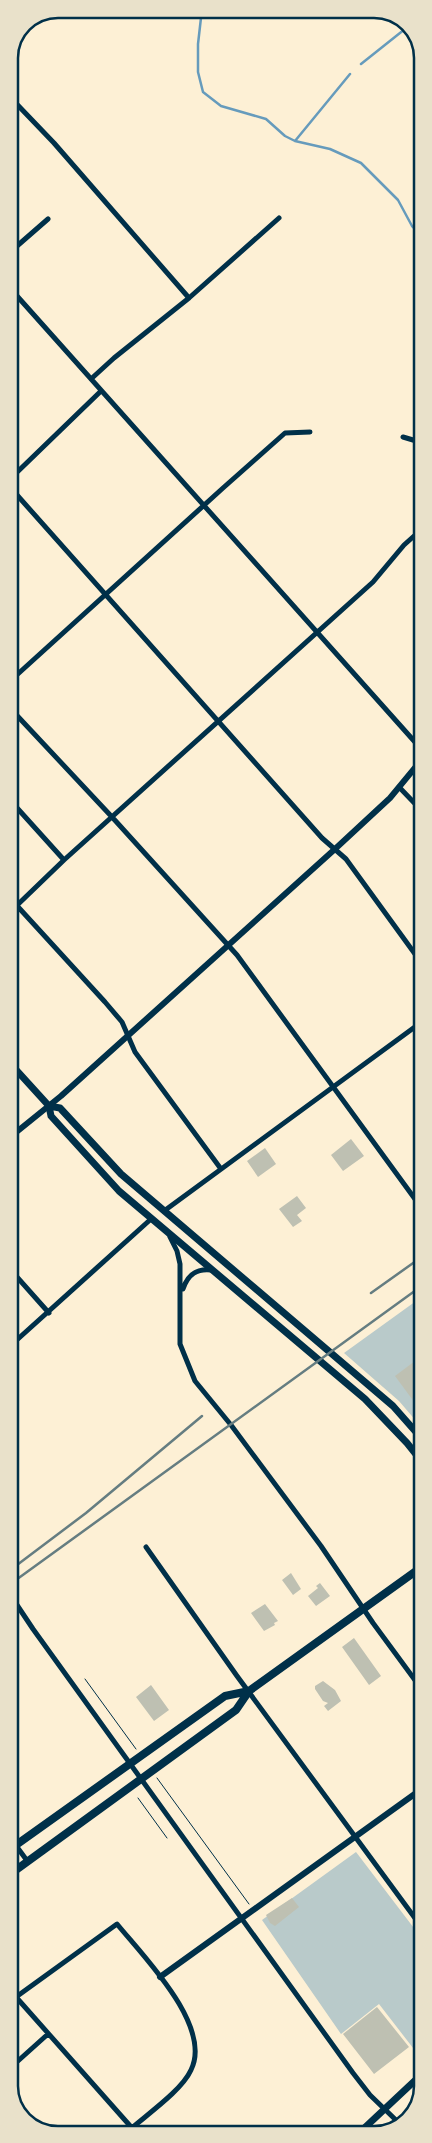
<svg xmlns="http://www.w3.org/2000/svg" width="432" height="2143" font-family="Manrope,sans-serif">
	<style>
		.green { fill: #b9caca }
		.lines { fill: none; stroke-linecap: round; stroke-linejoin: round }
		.stream { stroke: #669bbc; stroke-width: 2.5 }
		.building { fill: #bec0b2 }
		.path { stroke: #003049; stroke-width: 1 }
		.minor { stroke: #003049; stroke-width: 5 }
		.tertiary { stroke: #003049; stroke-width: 6 }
		.secondary { stroke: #003049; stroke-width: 7 }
		.primary { stroke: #003049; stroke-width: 8 }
		.rail { stroke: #657d81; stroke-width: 2.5 }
		.rim { fill: none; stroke: #003049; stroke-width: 2.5 }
	</style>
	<rect width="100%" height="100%" fill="#fdf0d5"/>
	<path class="green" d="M423 1296V1429L399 1401 344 1353Z
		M356 1852 423 1940V2054L420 2057 379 2004 341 2034 262 1920Z"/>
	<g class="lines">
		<path class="stream" d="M202 9 198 44V72L203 92 221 106 266 119 285 136 295 141 330 149 361 163 398 200 412 226 423 237
			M361 64 410 25
			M295 141 350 74"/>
	</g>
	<path class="building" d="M351 1139 364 1156 343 1171 331 1155Z
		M265 1148 276 1164 258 1177 247 1161Z
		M297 1196 306 1208 297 1215 302 1221 293 1227 279 1209Z
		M415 1361 423 1372V1414L395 1376Z
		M291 1573 301 1589 293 1595 282 1580Z
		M320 1583 330 1596 316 1606 308 1596 318 1588 316 1586Z
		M265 1604 278 1621 274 1623 275 1625 264 1631 251 1613Z
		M354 1638 381 1676 369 1685 342 1647Z
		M323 1681 335 1690 341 1701 328 1711 324 1706 328 1703 323 1701 315 1689V1686Z
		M151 1685 169 1710 154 1721 136 1697Z
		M292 1898 299 1907 275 1926 270 1923 266 1915Z
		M377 2007 409 2047 374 2074 343 2034Z"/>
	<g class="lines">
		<path class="path" d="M85 1679 136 1749
			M157 1778 249 1904
			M138 1798 167 1838"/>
		<path class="minor" d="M9 96 54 143 189 298
			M9 253 48 219
			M9 287 423 751
			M91 379 114 358 189 298 279 218
			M403 437 423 443
			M9 480 101 391
			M9 486 322 838 346 859 423 965
			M9 682 223 488 285 433 310 432
			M9 707 112 817 237 955 423 1210
			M399 787 423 812
			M9 799 64 860
			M9 897 105 1002 122 1022 135 1052 221 1169
			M9 913 64 860 373 582 404 545 423 528
			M164 1211 423 1021
			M170 1237 177 1251 180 1264V1344L195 1381 231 1425 321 1546 373 1623 423 1691
			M9 1268 49 1313
			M183 1289C188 1274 197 1268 212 1270
			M9 1347 151 1219
			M146 1547 237 1676 423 1929
			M9 1593 33 1629 353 2073 370 2095 400 2124
			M9 1836 28 1862
			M9 2069 48 2034
			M125 2134C143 2117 181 2092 191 2070 213 2026 143 1956 117 1924L16 1997 132 2128"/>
		<path class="tertiary" d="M9 1138 61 1096 335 849 390 798 423 758
			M160 1977 423 1788"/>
		<path class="secondary" d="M9 1062 49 1106 51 1116 119 1191 365 1399 407 1443 423 1463
			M49 1106 60 1108 121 1174 393 1406 423 1440
			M358 2134 423 2073"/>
		<path class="primary" d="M9 1850 225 1696 249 1691
			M9 1875 236 1710 249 1691 423 1566"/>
		<path class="rail" d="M371 1293 423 1256
			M9 1571 86 1513 202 1416
			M9 1585 423 1285"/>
	</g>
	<path d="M0 0H432V2143H0ZM58 18H374A40 40 0 0 1 414 58V2086A40 40 0 0 1 374 2126H58A40 40 0 0 1 18 2086V58A40 40 0 0 1 58 18Z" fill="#e9e1ca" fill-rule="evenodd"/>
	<path class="rim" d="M58 18H374A40 40 0 0 1 414 58V2086A40 40 0 0 1 374 2126H58A40 40 0 0 1 18 2086V58A40 40 0 0 1 58 18Z"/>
</svg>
